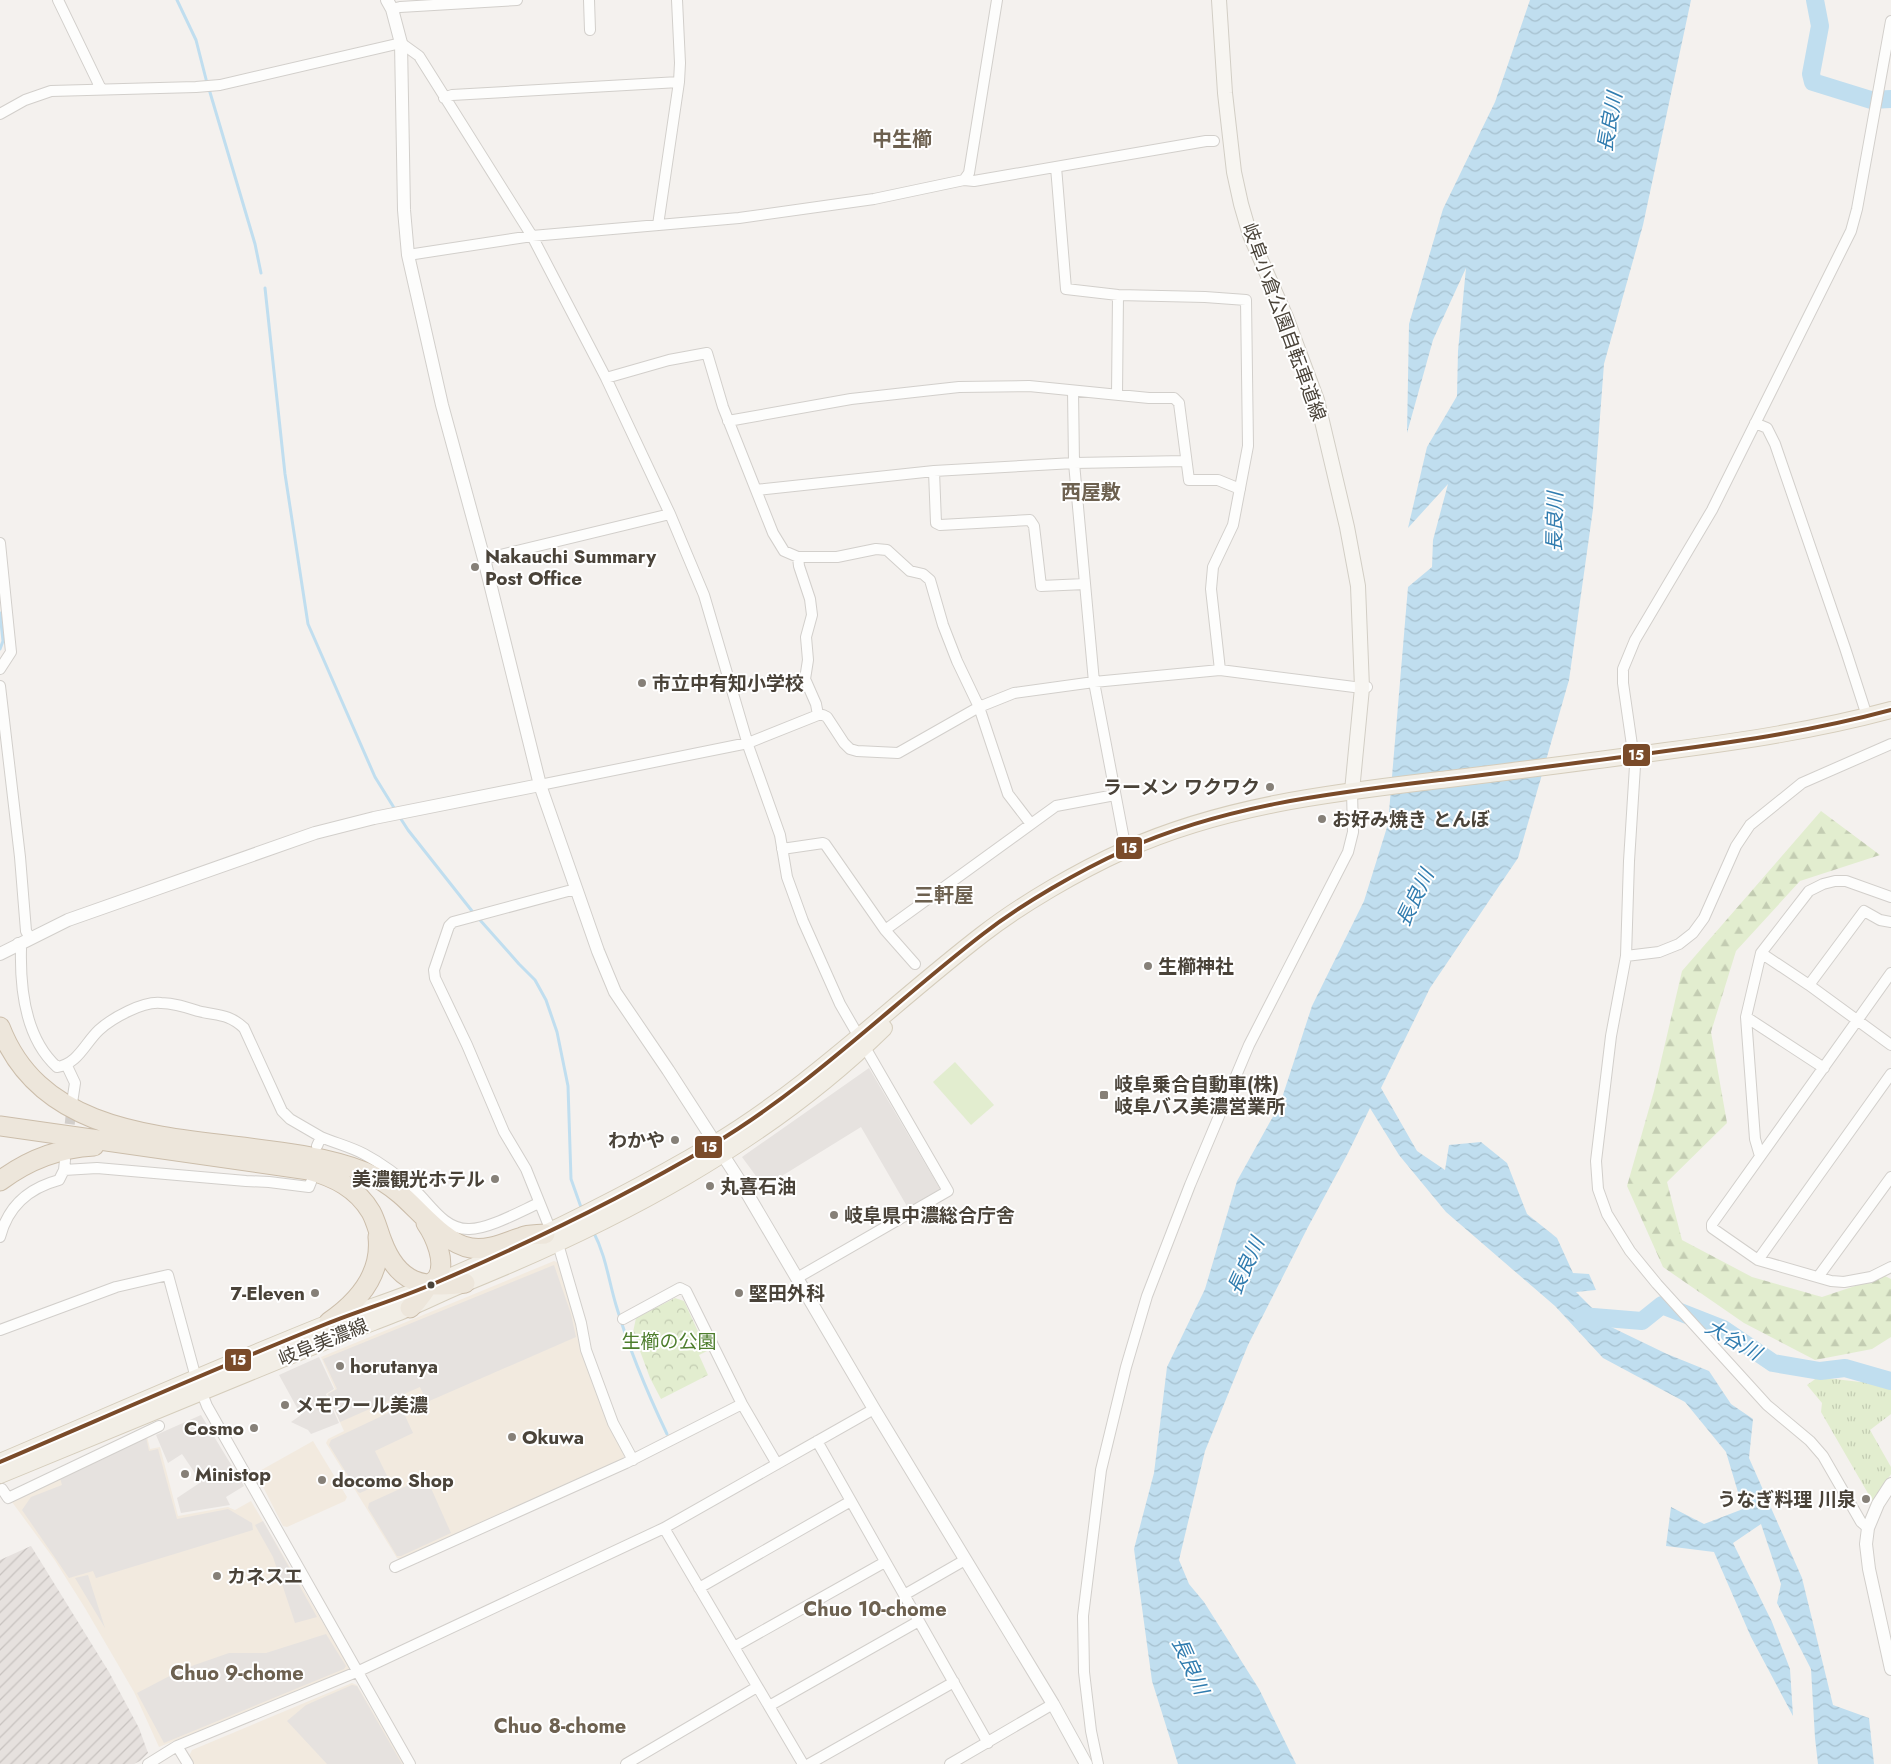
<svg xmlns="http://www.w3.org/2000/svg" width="1891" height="1764" font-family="Jost,'Noto Sans JP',sans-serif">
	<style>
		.commercial { fill: #f2eadf }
		.industrial { fill: url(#industrial-furrows) }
		.grass { fill: url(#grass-tufts) }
		.forest { fill: url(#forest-firs) }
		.park { fill: url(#park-crowns) }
		.pitch { fill: #e2edcf }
		.parking { fill: #e6e2df }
		.water { fill: url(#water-waves) }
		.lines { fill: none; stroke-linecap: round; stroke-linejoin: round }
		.stream { stroke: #c0deef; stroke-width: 3 }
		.river { stroke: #c0deef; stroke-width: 18 }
		.minor-tunnel { stroke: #d2ceca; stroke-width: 10; stroke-dasharray: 10 5; stroke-linecap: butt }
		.minor-casing { stroke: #d2cfcb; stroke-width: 12 }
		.tertiary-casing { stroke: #d2cfcb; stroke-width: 14 }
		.secondary-casing { stroke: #d2cec5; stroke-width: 16 }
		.primary-casing { stroke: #d5cdbc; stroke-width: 18 }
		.motorway-casing { stroke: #cbbdaa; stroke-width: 21 }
		.minor { stroke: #fdfdfc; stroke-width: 10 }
		.tertiary { stroke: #fdfdfc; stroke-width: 12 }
		.secondary { stroke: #f7f5f1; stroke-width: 14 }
		.primary { stroke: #f2eee6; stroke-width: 16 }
		.motorway { stroke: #ede6db; stroke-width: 19 }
		.bus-1-casing { stroke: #fff; stroke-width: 8 }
		.bus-1 { stroke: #7a4b2a; stroke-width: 4 }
		.poi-dot { fill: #868078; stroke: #fff; stroke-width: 2 }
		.bus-dot { fill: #4a4339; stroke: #fff; stroke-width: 2 }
		.labels { text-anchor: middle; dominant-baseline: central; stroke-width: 4; stroke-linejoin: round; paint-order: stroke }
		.street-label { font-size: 19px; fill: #4a4339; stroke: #fff }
		.poi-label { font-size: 19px; font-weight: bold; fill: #4a4339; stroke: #fff; text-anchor: start }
		.park-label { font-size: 19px; fill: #4d7d2c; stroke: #fff }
		.water-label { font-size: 20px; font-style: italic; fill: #307caf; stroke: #fff }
		.neighbourhood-label { font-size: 20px; font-weight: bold; fill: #6d6150; stroke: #fff }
		.line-badge { stroke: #fff; stroke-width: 2 }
		.badge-label { font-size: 14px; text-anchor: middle; font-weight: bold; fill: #fff }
	</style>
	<defs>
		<pattern id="industrial-furrows" width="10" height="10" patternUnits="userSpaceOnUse" patternTransform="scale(1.25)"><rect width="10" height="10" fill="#e6e1de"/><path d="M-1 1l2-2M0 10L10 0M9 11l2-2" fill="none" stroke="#c7c2bf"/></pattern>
		<pattern id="grass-tufts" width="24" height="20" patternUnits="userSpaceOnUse" patternTransform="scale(1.25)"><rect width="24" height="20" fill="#e2edcf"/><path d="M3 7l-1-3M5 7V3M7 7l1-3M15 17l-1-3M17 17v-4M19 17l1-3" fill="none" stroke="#c3ccb2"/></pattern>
		<pattern id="forest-firs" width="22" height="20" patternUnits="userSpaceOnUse" patternTransform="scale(1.25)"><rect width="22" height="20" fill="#e2edcf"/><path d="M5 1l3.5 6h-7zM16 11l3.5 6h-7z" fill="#c3ccb2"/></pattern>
		<pattern id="park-crowns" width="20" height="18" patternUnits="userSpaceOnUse" patternTransform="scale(1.25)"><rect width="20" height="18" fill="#e2edcf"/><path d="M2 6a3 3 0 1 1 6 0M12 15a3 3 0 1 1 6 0" fill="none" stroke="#c3ccb2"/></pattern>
		<pattern id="water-waves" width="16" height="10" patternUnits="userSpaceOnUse" patternTransform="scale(1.25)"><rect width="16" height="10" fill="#c0deef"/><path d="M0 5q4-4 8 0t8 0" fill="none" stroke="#a6c0ce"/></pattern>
	</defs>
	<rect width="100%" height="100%" fill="#f4f1ee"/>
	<path class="commercial" d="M554 1261 559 1263 625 1455 621 1461 400 1559 397 1558 326 1443 328 1439 344 1431 327 1394 335 1389 321 1357Z
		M147 1436 150 1449 160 1447 178 1516 228 1507 235 1510 251 1501 351 1670 159 1747 134 1692 85 1608 54 1559 12 1502Z
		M313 1441 347 1497 345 1501 287 1527 283 1526 256 1473Z
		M352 1683 357 1685 404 1764H193L189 1756 192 1750Z"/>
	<path class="industrial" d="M31 1546 109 1672 139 1728 148 1753 140 1761 134 1764H0V1560Z"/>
	<path class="grass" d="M1818 1377 1860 1382H1883L1891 1386V1414L1870 1430 1891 1467V1474L1873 1502 1821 1412 1822 1403 1807 1385Z"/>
	<path class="forest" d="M1821 811 1880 855 1800 881 1736 951 1711 1032 1727 1123 1667 1182 1682 1240 1752 1277 1822 1297 1885 1276 1891 1279V1337L1872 1349 1815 1360 1744 1323 1663 1267 1627 1186 1654 1091 1682 971Z"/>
	<path class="park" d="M675 1298 684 1301 707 1351 699 1355 708 1375 661 1399 650 1378 633 1332 636 1318Z"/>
	<path class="pitch" d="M955 1062 994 1105 971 1125 933 1082Z"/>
	<path class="parking" d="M869 1068 940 1189 908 1208 861 1127 764 1187 742 1157Z
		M554 1265 571 1314 576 1337 427 1402 420 1387 340 1422 328 1394 337 1389 323 1359Z
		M319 1357 334 1389 326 1394 339 1423 311 1434 308 1430 291 1422 301 1415 279 1375Z
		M401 1407 413 1433 375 1451 389 1480 360 1493 358 1492 329 1445 331 1440Z
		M201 1415 244 1486 226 1497 230 1505 181 1513 177 1498 201 1482 182 1454 168 1463 156 1435Z
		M146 1437 149 1451 158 1449 177 1519 228 1509 252 1523 253 1530 96 1578 93 1571 69 1578 22 1510 31 1497 62 1485 60 1478Z
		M426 1477 451 1533 401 1556H397L368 1508 369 1503Z
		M263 1521 317 1617 295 1623 273 1557 255 1525Z
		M88 1575 105 1628 75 1578Z
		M326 1634 346 1666 344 1669 164 1743 137 1693 183 1669 229 1653H266Z
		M352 1685 357 1686 402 1764H327L287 1721 306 1705Z"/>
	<path class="water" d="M1530 0H1691L1643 225 1604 364 1593 509 1569 680 1518 858 1430 988 1381 1088 1417 1151 1445 1170 1449 1145 1481 1142 1507 1163 1527 1214 1557 1238 1573 1273 1589 1274 1596 1290 1576 1292 1611 1327 1667 1354 1709 1371 1731 1404 1753 1419 1749 1458 1802 1578 1833 1705 1869 1718 1874 1764H1818L1815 1738 1811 1669 1777 1603 1781 1584 1761 1524 1733 1543 1772 1622 1790 1669 1793 1716 1751 1637 1714 1552 1666 1546 1671 1507 1704 1524 1743 1509 1726 1452 1685 1402 1603 1358 1555 1306 1446 1212 1399 1155 1370 1108 1348 1153 1308 1227 1248 1345 1205 1451 1179 1560 1189 1584 1204 1602 1259 1689 1296 1764H1178L1152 1681 1134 1549 1154 1473 1167 1367 1205 1289 1237 1181 1280 1104 1312 1006 1364 901 1388 824 1408 587 1432 567 1433 540 1448 484 1408 528 1427 447 1457 396 1458 351 1466 268 1433 340 1407 433 1409 324 1443 209 1495 102Z"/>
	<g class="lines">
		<path class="stream" d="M177 0 196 40 207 83
			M209 89 255 244 261 273
			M265 288 285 474 308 624 375 777 396 811
			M0 613 3 641 0 649
			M399 816 408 830 472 911 519 964 535 980 546 1000 557 1032 568 1086 571 1179 582 1210
			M593 1231C606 1256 608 1278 616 1305 629 1349 647 1392 667 1434"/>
		<path class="river" d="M1815 0 1820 26 1811 74 1813 82 1871 100 1891 99
			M1581 1316 1642 1321 1662 1305 1723 1329 1773 1363 1820 1371 1845 1368 1891 1381"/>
		<path class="minor-tunnel" d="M68 1139 72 1104"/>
		<defs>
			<path id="minor" d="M58 0 101 89
				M589 0 590 30
				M392 9 400 7 517 0
				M444 98 452 95 679 82
				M0 114 25 100 51 91 196 87 220 85 401 43 419 56 532 236 606 378 670 514 704 595 749 748 780 835 787 877 803 921 840 1004 948 1191 797 1278
				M1056 167 1066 289 1118 295 1205 297 1246 300 1248 446 1233 525 1213 567 1211 589 1220 670
				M964 180 969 173 997 0
				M658 225 679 82 680 63 677 0
				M408 255 532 236 739 218 874 199 964 180 974 181 1206 141H1214
				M606 378 669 360 707 353 723 407 773 533 784 551 798 557H837L876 549 887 550 910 571 923 574 930 580 943 625 957 661 979 707 1008 794 1031 824
				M1073 391 1074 463 1094 682 1126 850
				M1117 395 1118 295
				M728 421 851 399 959 387 1029 386 1149 398H1174L1179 403 1189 480H1218L1240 489
				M1755 423 1767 428 1775 444 1845 648 1867 716
				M934 471 936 523 940 525 1030 520 1034 526 1041 586 1085 584
				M756 490 934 471 1074 463 1186 461
				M0 543 11 652 0 669
				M798 557 799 566 810 599 812 615 806 637 808 660 805 679 816 704 818 715
				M484 559 670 514
				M0 686 20 857 26 931 30 938
				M540 785 748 743 818 715H823L827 717 844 743 850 749 857 751 898 753 979 707 1014 693 1094 682 1220 670 1362 688 1367 687
				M782 849 823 843 825 844 885 930 915 964
				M885 930 1056 806 1115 795
				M18 943 21 949C20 989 25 1038 57 1067 78 1064 85 1043 99 1030 112 1018 143 1001 161 1003 174 1003 186 1007 198 1011 217 1016 228 1013 244 1028L282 1111 290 1119 321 1137
				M1761 953 1809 985 1891 1045
				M1626 956 1659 952 1679 944 1693 933 1704 918 1736 846 1750 825 1802 783 1891 744
				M1891 973 1712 1224V1228L1758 1260 1831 1281 1844 1282 1871 1277 1891 1267
				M1809 985 1864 911 1880 920 1891 922
				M1746 1017 1824 1068
				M67 1066 75 1083 72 1103
				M317 1146 321 1137C335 1143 351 1147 364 1154 383 1164 401 1178 417 1192 432 1207 445 1229 468 1229 487 1230 521 1211 539 1203
				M1760 1156 1755 1139 1746 1017 1761 953 1809 891 1823 884 1835 881H1846L1891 897
				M64 1170 97 1168 246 1181 269 1182 309 1187 311 1182
				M551 1231 526 1169 504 1132 467 1045 435 978 434 970 449 926 453 922 568 891H576
				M0 1237C8 1206 29 1188 59 1180L64 1170 65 1160
				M558 1244 581 1323 586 1350 613 1423 633 1460
				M1758 1260 1891 1074
				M1818 1277 1891 1177
				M623 1319 680 1288 686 1291 742 1404 777 1464
				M0 1330 116 1287 168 1275 196 1378 207 1406 410 1764
				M817 1441 988 1743
				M2 1489 8 1498 159 1426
				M664 1528 803 1764
				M1868 1528 1861 1522 1823 1456 1810 1441 1767 1405 1657 1284 1630 1251 1607 1214 1598 1189 1596 1161 1611 1036 1626 956 1629 861 1635 766 1623 683V669L1635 640 1712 510 1851 231 1857 209 1891 21
				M395 1567 626 1463 742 1404
				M699 1588 851 1501
				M904 1595 965 1560
				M734 1647 885 1562
				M769 1706 919 1621
				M148 1764 177 1746
				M188 1764 177 1746 359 1671 664 1528 874 1409
				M626 1764 757 1687
				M809 1764 954 1682
				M950 1764 1053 1704
				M1098 1764 1091 1731 1084 1672 1083 1616 1101 1470 1126 1367 1147 1296 1190 1185 1249 1045 1348 852 1353 832 1352 791"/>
			<path id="tertiary" d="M387 0 392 9 401 43 404 210 408 255 442 405 484 559 540 785 598 951 615 992 668 1070 741 1183 874 1409 1053 1704 1086 1764
				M0 954 68 920 315 833 374 818 540 785
				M1891 1484 1878 1504 1868 1528 1866 1544 1869 1569 1891 1669"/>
			<path id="secondary" d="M1219 0 1225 93 1234 172 1241 204 1250 235 1286 317 1317 400 1347 527 1358 586 1362 688 1352 791"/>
			<path id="primary" d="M0 1462C108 1416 216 1368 326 1324 361 1310 398 1299 433 1284 529 1243 622 1198 712 1145 811 1086 892 1004 983 934 1023 903 1079 871 1125 850 1227 804 1340 792 1449 779 1522 770 1594 761 1666 751 1742 741 1817 730 1891 710
				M0 1475 355 1329C373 1322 393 1315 411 1307 428 1300 445 1291 463 1284 614 1223 767 1143 884 1028"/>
			<path id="motorway" d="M0 1027C55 1170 248 1126 365 1172 377 1177 389 1185 400 1194 419 1210 445 1244 471 1248 489 1251 506 1242 522 1237 529 1234 537 1235 545 1234
				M0 1126 309 1170C334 1177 357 1188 371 1212 376 1221 378 1231 382 1241 398 1284 423 1289 465 1283
				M0 1181C28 1160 59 1148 94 1146
				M410 1308C420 1299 421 1295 428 1286 430 1283 434 1282 437 1278 447 1263 435 1236 426 1223
				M329 1322C358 1302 382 1274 378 1237"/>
		</defs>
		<use href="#minor" class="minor-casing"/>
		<use href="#tertiary" class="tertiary-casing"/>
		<use href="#secondary" class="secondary-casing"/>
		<use href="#primary" class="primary-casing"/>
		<use href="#motorway" class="motorway-casing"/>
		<use href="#minor" class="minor"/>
		<use href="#tertiary" class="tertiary"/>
		<use href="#secondary" class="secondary"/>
		<use href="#primary" class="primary"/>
		<use href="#motorway" class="motorway"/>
		<defs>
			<path id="bus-1" d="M0 1462C108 1416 216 1368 326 1324 361 1310 398 1299 433 1284 529 1243 622 1198 712 1145 811 1086 892 1004 983 934 1023 903 1079 871 1125 850 1227 804 1340 792 1449 779 1522 770 1594 761 1666 751 1742 741 1817 730 1891 710"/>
		</defs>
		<use href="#bus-1" class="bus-1-casing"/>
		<use href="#bus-1" class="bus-1"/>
	</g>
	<g class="poi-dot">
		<circle cx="475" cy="567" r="5"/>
		<circle cx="642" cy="683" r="5"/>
		<circle cx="1270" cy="787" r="5"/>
		<circle cx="1322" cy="819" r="5"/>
		<circle cx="1148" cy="966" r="5"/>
		<rect x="1099" y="1090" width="10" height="10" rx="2.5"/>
		<circle cx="675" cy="1140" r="5"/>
		<circle cx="495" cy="1179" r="5"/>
		<circle cx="710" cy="1186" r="5"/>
		<circle cx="834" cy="1215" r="5"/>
		<circle cx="315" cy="1293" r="5"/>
		<circle cx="739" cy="1293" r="5"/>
		<circle cx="340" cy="1366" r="5"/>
		<circle cx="285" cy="1405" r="5"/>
		<circle cx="254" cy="1428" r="5"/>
		<circle cx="512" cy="1437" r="5"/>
		<circle cx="185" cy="1474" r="5"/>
		<circle cx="322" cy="1480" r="5"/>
		<circle cx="1866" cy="1499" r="5"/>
		<circle cx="217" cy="1576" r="5"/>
	</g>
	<circle class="bus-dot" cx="431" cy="1285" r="4.5"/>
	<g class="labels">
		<g class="street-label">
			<text transform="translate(1284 322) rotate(70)">岐阜小倉公園自転車道線</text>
			<text transform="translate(323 1342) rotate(-22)">岐阜美濃線</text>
		</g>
		<g class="poi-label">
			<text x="485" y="556">Nakauchi Summary<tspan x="485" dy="22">Post Office</tspan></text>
			<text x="652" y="683">市立中有知小学校</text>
			<text x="1260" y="787" text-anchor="end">ラーメン ワクワク</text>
			<text x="1332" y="819">お好み焼き とんぼ</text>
			<text x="1158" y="966">生櫛神社</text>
			<text x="1114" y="1084">岐阜乗合自動車(株)<tspan x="1114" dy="22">岐阜バス美濃営業所</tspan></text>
			<text x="665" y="1140" text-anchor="end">わかや</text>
			<text x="485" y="1179" text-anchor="end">美濃観光ホテル</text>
			<text x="720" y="1186">丸喜石油</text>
			<text x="844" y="1215">岐阜県中濃総合庁舎</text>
			<text x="305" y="1293" text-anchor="end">7-Eleven</text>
			<text x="749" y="1293">堅田外科</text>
			<text x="350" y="1366">horutanya</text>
			<text x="295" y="1405">メモワール美濃</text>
			<text x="244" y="1428" text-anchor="end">Cosmo</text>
			<text x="522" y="1437">Okuwa</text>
			<text x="195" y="1474">Ministop</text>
			<text x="332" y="1480">docomo Shop</text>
			<text x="1856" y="1499" text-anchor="end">うなぎ料理 川泉</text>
			<text x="227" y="1576">カネスエ</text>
		</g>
		<g class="park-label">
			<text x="669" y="1341">生櫛の公園</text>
		</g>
		<g class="water-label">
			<text transform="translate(1610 122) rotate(-80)">長良川</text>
			<text transform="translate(1555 522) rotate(-89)">長良川</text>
			<text transform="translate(1415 898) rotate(-64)">長良川</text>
			<text transform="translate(1246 1266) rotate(-65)">長良川</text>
			<text transform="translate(1733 1340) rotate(30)">大谷川</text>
			<text transform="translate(1190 1666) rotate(66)">長良川</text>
		</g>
		<g class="neighbourhood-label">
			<text x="902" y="139">中生櫛</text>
			<text x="1091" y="492">西屋敷</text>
			<text x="944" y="895">三軒屋</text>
			<text x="875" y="1609">Chuo 10-chome</text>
			<text x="237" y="1673">Chuo 9-chome</text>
			<text x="560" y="1726">Chuo 8-chome</text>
		</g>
	</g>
	<g class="line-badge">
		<rect x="1622" y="743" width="29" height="24" rx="5" fill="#7a4b2a"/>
		<rect x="1115" y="836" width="28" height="24" rx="5" fill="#7a4b2a"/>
		<rect x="694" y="1135" width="29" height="24" rx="5" fill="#7a4b2a"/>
		<rect x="224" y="1348" width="28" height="24" rx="5" fill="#7a4b2a"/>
	</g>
	<g class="badge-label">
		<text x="1636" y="760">15</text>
		<text x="1129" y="853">15</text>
		<text x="709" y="1152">15</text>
		<text x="238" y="1365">15</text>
	</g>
</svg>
